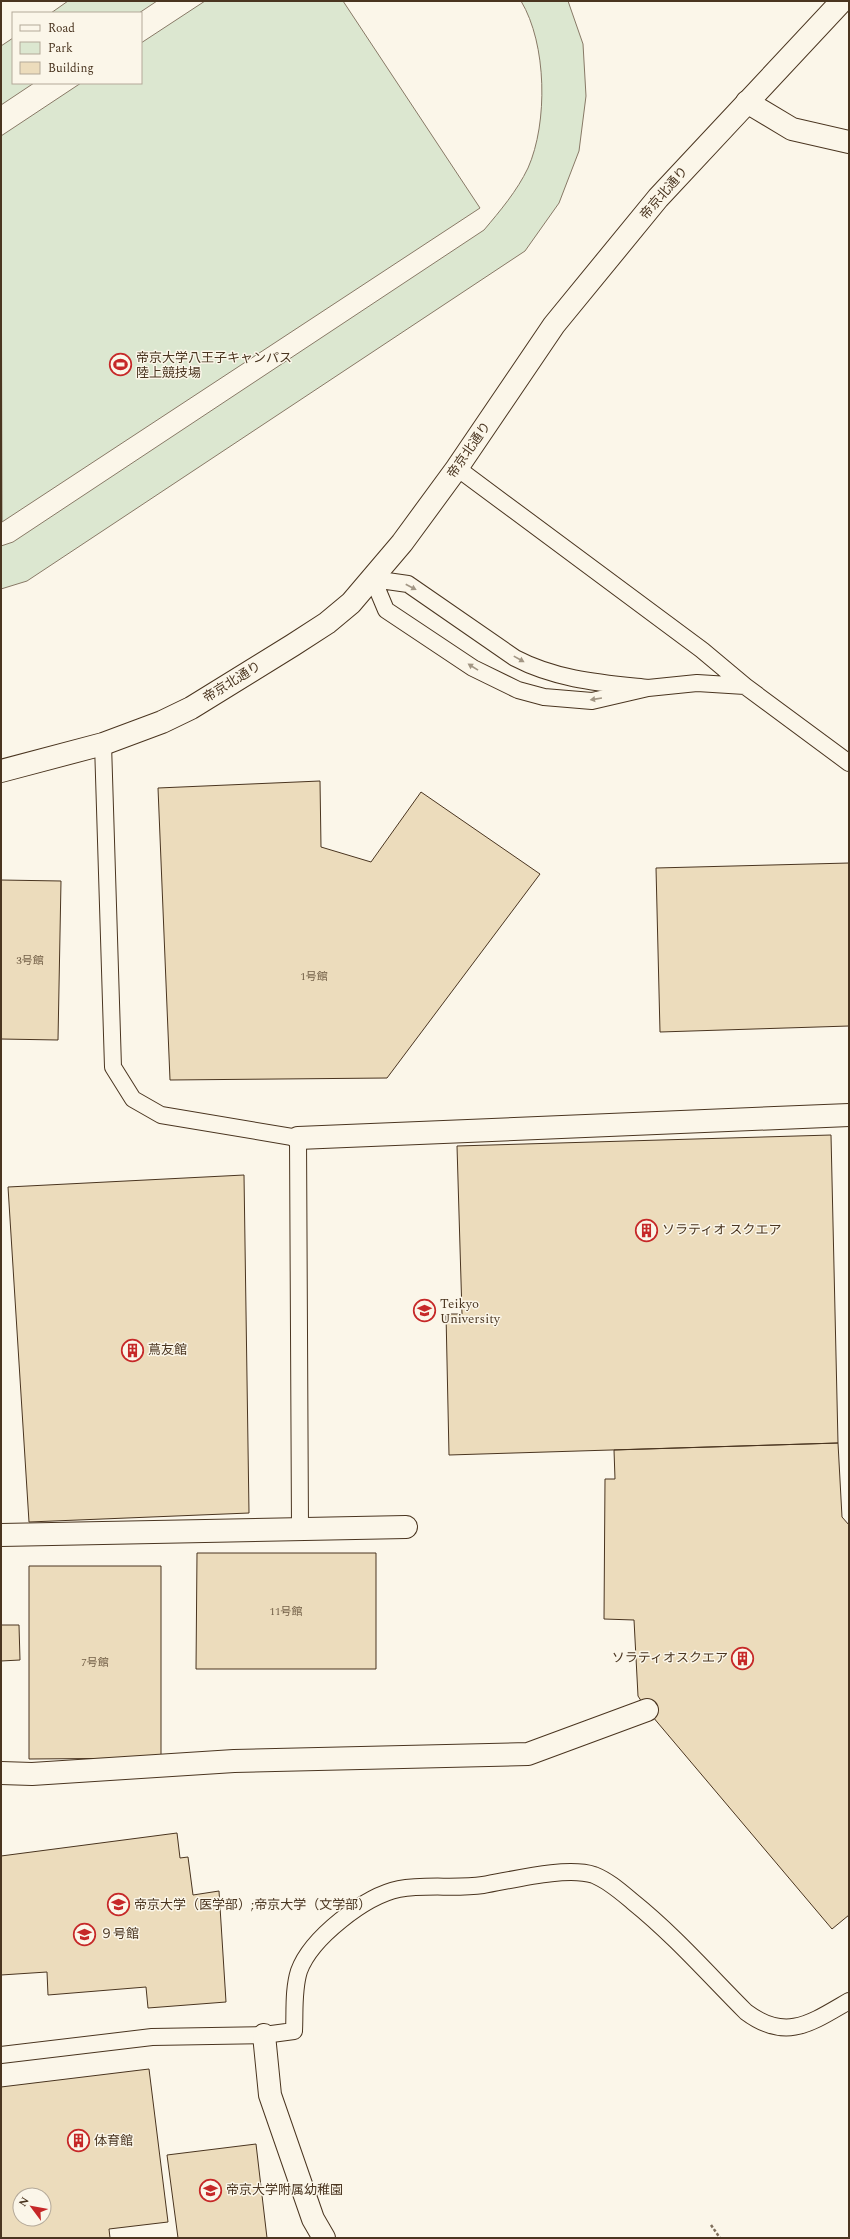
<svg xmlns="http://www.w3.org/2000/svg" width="850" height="2239" font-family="Spectral,'Noto Sans JP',serif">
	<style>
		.green { fill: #dce7d0; stroke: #887966 }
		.building { fill: #ecdcbc; stroke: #4a3520; fill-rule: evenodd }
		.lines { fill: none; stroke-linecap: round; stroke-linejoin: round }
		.lane-casing { stroke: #4a3520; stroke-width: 18 }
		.street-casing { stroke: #4a3520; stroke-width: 24 }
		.secondary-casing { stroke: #4a3520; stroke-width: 24 }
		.path { stroke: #7f6f5c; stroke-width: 2.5; stroke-dasharray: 3 2; stroke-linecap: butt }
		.lane { stroke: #fbf6e9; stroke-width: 16 }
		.street { stroke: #fbf6e9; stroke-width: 22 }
		.secondary { stroke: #fbf6e9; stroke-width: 22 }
		.oneway { fill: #a29684 }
		.labels { text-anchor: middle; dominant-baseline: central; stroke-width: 3; stroke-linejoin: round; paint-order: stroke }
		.number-label { font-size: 11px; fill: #725f47 }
		.street-label { font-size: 13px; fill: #4a3520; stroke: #fbf6e9 }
		.poi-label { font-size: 13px; fill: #4a3520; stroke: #fbf6e9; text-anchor: start }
	</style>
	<rect width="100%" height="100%" fill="#fbf6e9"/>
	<path class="green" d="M68 1H157L139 13H51Z
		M205 1H343L480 208 2 522 1 136 81 83H141V43Z
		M521 1H568L583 44 586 96 579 151 559 203 525 251 27 581 1 589V546L13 542 484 230C500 211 517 191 528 168 548 123 547 44 521 1Z
		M13 38V83H34L1 105V46Z"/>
	<path class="building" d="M320 781 321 847 371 862 421 792 540 874 387 1078 170 1080 158 788Z
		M849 863V1026L660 1032 656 868Z
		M1 880 61 881 58 1040 1 1039Z
		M831 1135 838 1443 449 1455 446 1314H462L457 1146Z
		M244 1175 249 1513 29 1522 8 1187Z
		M838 1443 842 1517 849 1525V1915L832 1929 647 1710 638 1696 634 1620 604 1619 605 1479H615L614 1450Z
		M197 1553H376V1669H196Z
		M29 1566H161V1758L29 1759Z
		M1 1625H19L20 1660 1 1661V1730Z
		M177 1833 180 1858 188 1857 193 1895 219 1891 226 2002 148 2008 146 1987 48 1995 47 1972 1 1975V1856Z
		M149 2069 168 2222 109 2229 110 2238H1V2087ZM20 2195H44V2219H20Z
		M256 2144 267 2238H178L167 2155Z"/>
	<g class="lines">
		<defs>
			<path id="lane" d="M457 468 702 650 745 686
				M648 688C601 683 557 680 515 658L408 584 373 579 386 610 473 668 518 690 544 697 592 701 648 688 697 683 745 686 849 763
				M103 744 113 1067 133 1099 161 1115 298 1138 300 1529
				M1 2055 152 2037 264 2035 294 2031C295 2012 293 1990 299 1971 311 1938 365 1896 399 1889 426 1884 456 1889 483 1885 513 1880 566 1866 594 1875 609 1881 621 1892 633 1902 674 1935 709 1975 746 2012 786 2042 811 2023 849 2001"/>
			<path id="street" d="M747 102 792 129 849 142
				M298 1138 849 1115
				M1 1535 406 1527
				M1 1773 32 1774 234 1761 528 1754 647 1710
				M264 2035 270 2095 313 2219 324 2238"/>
			<path id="secondary" d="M1 771 103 744 162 722 191 708 293 645 327 623 351 603 402 543 457 468 554 325 658 198 842 1"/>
		</defs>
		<use href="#lane" class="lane-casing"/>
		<use href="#street" class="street-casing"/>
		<use href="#secondary" class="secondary-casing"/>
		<path class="path" d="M711 2225 720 2238"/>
		<use href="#lane" class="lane"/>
		<use href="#street" class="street"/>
		<use href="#secondary" class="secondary"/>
	</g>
	<defs><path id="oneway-solid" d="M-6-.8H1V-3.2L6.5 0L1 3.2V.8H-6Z"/></defs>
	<g class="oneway">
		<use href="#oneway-solid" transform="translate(411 587) rotate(28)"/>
		<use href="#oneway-solid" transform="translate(519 659) rotate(29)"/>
		<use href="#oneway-solid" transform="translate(473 667) rotate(-148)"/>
		<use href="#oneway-solid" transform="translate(596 699) rotate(171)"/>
	</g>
	<defs>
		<symbol id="stadium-ring" viewBox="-11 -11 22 22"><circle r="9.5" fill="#fbf6e9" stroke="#c62828" stroke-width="1.5"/><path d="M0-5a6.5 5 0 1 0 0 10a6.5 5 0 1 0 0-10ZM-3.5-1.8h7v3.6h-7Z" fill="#c62828"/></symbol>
		<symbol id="building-ring" viewBox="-11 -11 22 22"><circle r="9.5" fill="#fbf6e9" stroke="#c62828" stroke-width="1.5"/><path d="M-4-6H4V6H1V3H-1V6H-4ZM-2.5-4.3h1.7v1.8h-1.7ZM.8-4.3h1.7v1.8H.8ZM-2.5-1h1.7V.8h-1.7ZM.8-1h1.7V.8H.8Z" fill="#c62828"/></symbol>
		<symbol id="university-ring" viewBox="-11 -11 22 22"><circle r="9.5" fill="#fbf6e9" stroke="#c62828" stroke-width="1.5"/><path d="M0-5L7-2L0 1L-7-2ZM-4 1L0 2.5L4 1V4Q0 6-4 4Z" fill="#c62828"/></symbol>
		<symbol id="school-ring" viewBox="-11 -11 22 22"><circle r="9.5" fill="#fbf6e9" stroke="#c62828" stroke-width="1.5"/><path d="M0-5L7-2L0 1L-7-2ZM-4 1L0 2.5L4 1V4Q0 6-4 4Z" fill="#c62828"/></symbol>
	</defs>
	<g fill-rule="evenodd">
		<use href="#stadium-ring" x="108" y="352" width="25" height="25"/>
		<use href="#building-ring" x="634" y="1218" width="25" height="25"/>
		<use href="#university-ring" x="412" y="1298" width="25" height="25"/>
		<use href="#building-ring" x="120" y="1338" width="25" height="25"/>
		<use href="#building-ring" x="730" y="1646" width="25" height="25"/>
		<use href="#university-ring" x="106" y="1892" width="25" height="25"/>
		<use href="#university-ring" x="72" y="1922" width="25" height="25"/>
		<use href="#building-ring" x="66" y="2128" width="25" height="25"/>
		<use href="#school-ring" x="198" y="2178" width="25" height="25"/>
	</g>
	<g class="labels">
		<g class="number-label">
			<text x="30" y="960">3号館</text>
			<text x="314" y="976">1号館</text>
			<text x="286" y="1611">11号館</text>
			<text x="95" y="1662">7号館</text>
		</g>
		<g class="street-label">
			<text transform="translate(664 193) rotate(-49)">帝京北通り</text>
			<text transform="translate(469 450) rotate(-55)">帝京北通り</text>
			<text transform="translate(232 682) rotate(-32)">帝京北通り</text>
		</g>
		<g class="poi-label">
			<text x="136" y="358">帝京大学八王子キャンパス<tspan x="136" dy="15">陸上競技場</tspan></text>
			<text x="662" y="1230">ソラティオ スクエア</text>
			<text x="440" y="1304">Teikyo<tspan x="440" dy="15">University</tspan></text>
			<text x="148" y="1350">蔦友館</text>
			<text x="728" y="1658" text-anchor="end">ソラティオスクエア</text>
			<text x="134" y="1905">帝京大学（医学部）;帝京大学（文学部）</text>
			<text x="100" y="1934">９号館</text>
			<text x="94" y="2141">体育館</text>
			<text x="226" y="2190">帝京大学附属幼稚園</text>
		</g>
	</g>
	<rect width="850" height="2239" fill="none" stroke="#4a3520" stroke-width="4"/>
	<rect x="12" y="12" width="130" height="72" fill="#fbf6e9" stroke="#b4a999"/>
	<rect x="20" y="25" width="20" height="6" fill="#fbf6e9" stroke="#b4a999"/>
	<text x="48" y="32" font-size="12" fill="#4a3520">Road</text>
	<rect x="20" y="42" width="20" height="12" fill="#dce7d0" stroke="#b4a999"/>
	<text x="48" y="52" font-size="12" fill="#4a3520">Park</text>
	<rect x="20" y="62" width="20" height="12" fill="#ecdcbc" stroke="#b4a999"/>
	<text x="48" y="72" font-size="12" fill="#4a3520">Building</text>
	<g transform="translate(32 2207) rotate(302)"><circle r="19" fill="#fbf6e9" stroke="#b4a999"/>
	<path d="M0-3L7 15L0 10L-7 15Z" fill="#c62828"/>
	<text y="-6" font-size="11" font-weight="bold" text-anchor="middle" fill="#4a3520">N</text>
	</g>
</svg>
